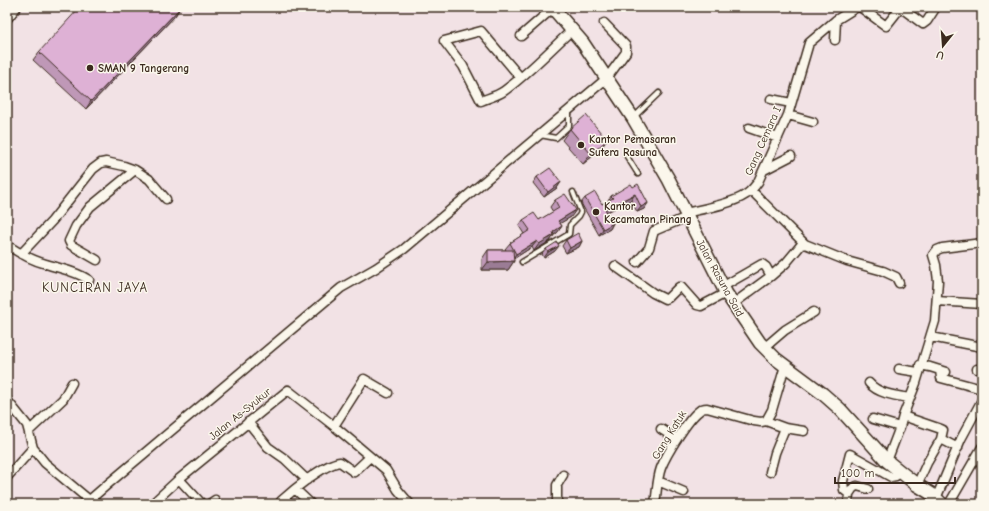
<svg xmlns="http://www.w3.org/2000/svg" width="989" height="511" font-family="'Comic Neue',sans-serif">
	<style>
		.lines { fill: none; stroke-linecap: round; stroke-linejoin: round }
		.service-casing { stroke: #3b2a1e; stroke-width: 7 }
		.minor-casing { stroke: #3b2a1e; stroke-width: 11 }
		.secondary-casing { stroke: #3b2a1e; stroke-width: 15 }
		.service { stroke: #fbf7ec; stroke-width: 4 }
		.minor { stroke: #fbf7ec; stroke-width: 8 }
		.secondary { stroke: #fbf7ec; stroke-width: 12 }
		.wall { fill: #bf98b7; stroke: #3b2a1e }
		.shaded-wall { fill: #9b7c95; stroke: #3b2a1e }
		.building { fill: #deb1d5; stroke: #3b2a1e }
		.poi-dot { fill: #3b2a1e; stroke: #fbf7ec; stroke-width: 1.5 }
		.labels { text-anchor: middle; dominant-baseline: central; stroke-width: 3; stroke-linejoin: round; paint-order: stroke }
		.poi-label { font-size: 11px; font-weight: bold; fill: #3b2a1e; stroke: #fbf7ec; text-anchor: start }
		.street-label { font-size: 11px; fill: #3b2a1e; stroke: #fbf7ec }
		.quarter-label { font-size: 13px; letter-spacing: 1px; fill: #3b2a1e; stroke: #fbf7ec }
	</style>
	<rect width="100%" height="100%" fill="#f2e2e5"/>
	<filter id="ink" filterUnits="userSpaceOnUse"><feTurbulence type="fractalNoise" baseFrequency=".025" numOctaves="2"/><feDisplacementMap in="SourceGraphic" scale="8" xChannelSelector="R" yChannelSelector="G"/><feConvolveMatrix kernelMatrix="1 2 1 2 8 2 1 2 1" color-interpolation-filters="sRGB"/></filter>
	<g filter="url(#ink)">
		<g class="lines">
			<defs>
				<path id="service" d="M634 117 659 93
					M540 135 556 138 569 126V110
					M626 155 638 174
					M522 262 569 234 570 225 579 216 581 212 573 192"/>
				<path id="minor" d="M860 7 886 26 901 7
					M900 7 923 24 927 21 936 7
					M7 19 17 7
					M521 36 553 8
					M835 40 836 20
					M520 77 481 31 444 41 463 66 481 101C488 98 497 96 504 91 528 74 550 50 572 30
					M771 99 791 103
					M788 115 813 122
					M749 128 778 138
					M764 170 791 156
					M751 190 805 244 847 261 883 271 896 277 899 283
					M685 213C702 209 732 204 745 195 751 192 754 187 758 182L788 115 809 43 836 20 857 7
					M7 245C19 253 31 260 46 264 61 269 76 271 89 280
					M21 254 52 221 93 169 101 163 106 162 124 166 135 170 149 179 166 199
					M97 260 71 245 69 241 76 226 90 207 135 170
					M637 262 649 248 654 231 687 217
					M615 266 653 293 665 299 668 298 679 287H681L697 305 701 306 726 293
					M722 287 762 264 766 267 771 276 786 263 801 245 805 244
					M937 301 982 304
					M733 304 771 276
					M931 337 982 347
					M764 348 785 330 814 312
					M920 365 930 367 946 372
					M899 369 918 372
					M977 369 982 370
					M940 370 941 378 982 389
					M869 383C878 394 897 396 910 398
					M7 400 27 425 33 448 45 463 94 504
					M873 419 900 427 903 416
					M766 421 785 428 804 431
					M248 422 268 447 285 459 307 480
					M334 426 364 379 388 393
					M661 429 677 439
					M29 431 63 399 72 383
					M941 439 943 430 941 429 903 416 916 383 935 321 938 281 936 265 933 255 937 250 942 248 982 243
					M887 461 900 427
					M770 472 775 453 785 428
					M7 477 33 448
					M179 479 201 503 200 504
					M658 481 684 492
					M917 485 927 463 941 439 958 448
					M295 489 311 504
					M849 494 853 488 857 486 868 489
					M281 501C293 490 324 464 340 462L354 472 370 457
					M935 501 961 439 982 400
					M85 504 108 484 341 288 376 268 404 249 607 78 626 52V46L604 23
					M152 504 179 479 288 390 334 426 386 470 398 490 410 504
					M209 504 215 500
					M557 504V485L563 475
					M655 504C657 492 657 479 661 468 666 455 688 419 699 411 701 409 704 408 707 408L754 421 761 422 766 421 772 410 785 366
					M848 504 849 494 844 490 843 481 850 454 891 477 896 476 901 472
					M949 504 982 447"/>
				<path id="secondary" d="M552 7 583 43 633 118 669 180 726 293 760 343 776 359 823 394 840 409 887 461 917 485 930 493 942 504"/>
			</defs>
			<use href="#service" class="service-casing"/>
			<use href="#minor" class="minor-casing"/>
			<use href="#secondary" class="secondary-casing"/>
			<use href="#service" class="service"/>
			<use href="#minor" class="minor"/>
			<use href="#secondary" class="secondary"/>
		</g>
		<path class="wall" d="M180 8 175 16 86 109 33 60 39 52Z
			M570 129 599 151 583 164 562 140Z
			M537 177 561 182 557 188 544 197 533 183Z
			M633 187 648 203 644 209 637 212 631 200 607 212 613 223 610 229 599 235 581 203 585 198 602 204 608 201 611 196Z
			M555 200 571 217 560 223 562 226 557 233 554 235 550 241 534 251 532 247 513 259 514 261 508 270H482V259L488 250H506L505 249 510 243 524 234 519 226 523 220H539L553 212 550 207Z
			M566 240 582 241 579 247 566 253 562 246Z
			M546 249 555 251 544 258 542 254Z"/>
		<path class="shaded-wall" d="M180 8 175 16 86 109 91 101Z
			M607 140 599 151 583 164 591 154Z
			M561 182 557 188 544 197 548 192Z
			M635 194 631 200 601 215 605 209Z
			M648 203 644 209 637 212 641 207Z
			M576 210 571 217 554 227 558 221Z
			M613 223 610 229 599 235 603 229Z
			M562 226 557 233 548 239 553 232Z
			M554 235 550 241 534 251 539 244Z
			M537 241 532 247 512 260 516 254Z
			M582 241 579 247 566 253 570 248Z
			M559 246 555 251 544 258 548 252Z
			M514 261 508 270H482L488 262Z"/>
		<path class="building" d="M80 7H179L180 8 91 101 39 52Z
			M586 115 607 140 591 154 570 129Z
			M550 168 561 182 548 192 537 177Z
			M631 184 633 187 638 184 648 203 641 207 635 194 605 209 613 223 603 229 585 198 595 192 602 204 613 198 611 196Z
			M565 194 576 210 558 221 562 226 553 232 554 235 539 244 537 241 516 254 510 243 530 230 523 220 534 213 539 220 559 208 555 200Z
			M578 233 582 241 570 248 566 240Z
			M557 242 559 246 548 252 546 249Z
			M488 250H513L514 261 488 262Z"/>
	</g>
	<g class="poi-dot">
		<circle cx="90" cy="68" r="4"/>
		<circle cx="581" cy="145" r="4"/>
		<circle cx="596" cy="212" r="4"/>
	</g>
	<g class="labels">
		<g class="poi-label">
			<text x="98" y="68">SMAN 9 Tangerang</text>
			<text x="589" y="139">Kantor Pemasaran<tspan x="589" dy="13">Sutera Rasuna</tspan></text>
			<text x="604" y="206">Kantor<tspan x="604" dy="13">Kecamatan Pinang</tspan></text>
		</g>
		<g class="street-label">
			<text transform="translate(763 141) rotate(-66)">Gang Cemara I</text>
			<text transform="translate(720 278) rotate(61)">Jalan Rasuna Said</text>
			<text transform="translate(240 414) rotate(-39)">Jalan As-Syukur</text>
			<text transform="translate(669 435) rotate(-58)">Gang Katuk</text>
		</g>
		<g class="quarter-label">
			<text x="95" y="287">KUNCIRAN JAYA</text>
		</g>
	</g>
	<rect width="989" height="511" fill="none" stroke="#fbf7ec" stroke-width="24"/>
	<rect x="12" y="12" width="965" height="487" fill="none" stroke="#3b2a1e" stroke-width="1.5" filter="url(#ink)"/>
	<g transform="translate(943 46) rotate(197)" stroke="#fbf7ec" stroke-width="3" paint-order="stroke">
	<path d="M0-3L7 15L0 10L-7 15Z" fill="#3b2a1e"/>
	<text y="-6" font-size="11" font-weight="bold" text-anchor="middle" fill="#3b2a1e">U</text>
	</g>
	<path d="M835 477v6h120v-6" fill="none" stroke="#3b2a1e" stroke-width="2"/>
	<text x="841" y="477" font-size="12" fill="#3b2a1e" stroke="#fbf7ec" stroke-width="3" paint-order="stroke">100 m</text>
</svg>
